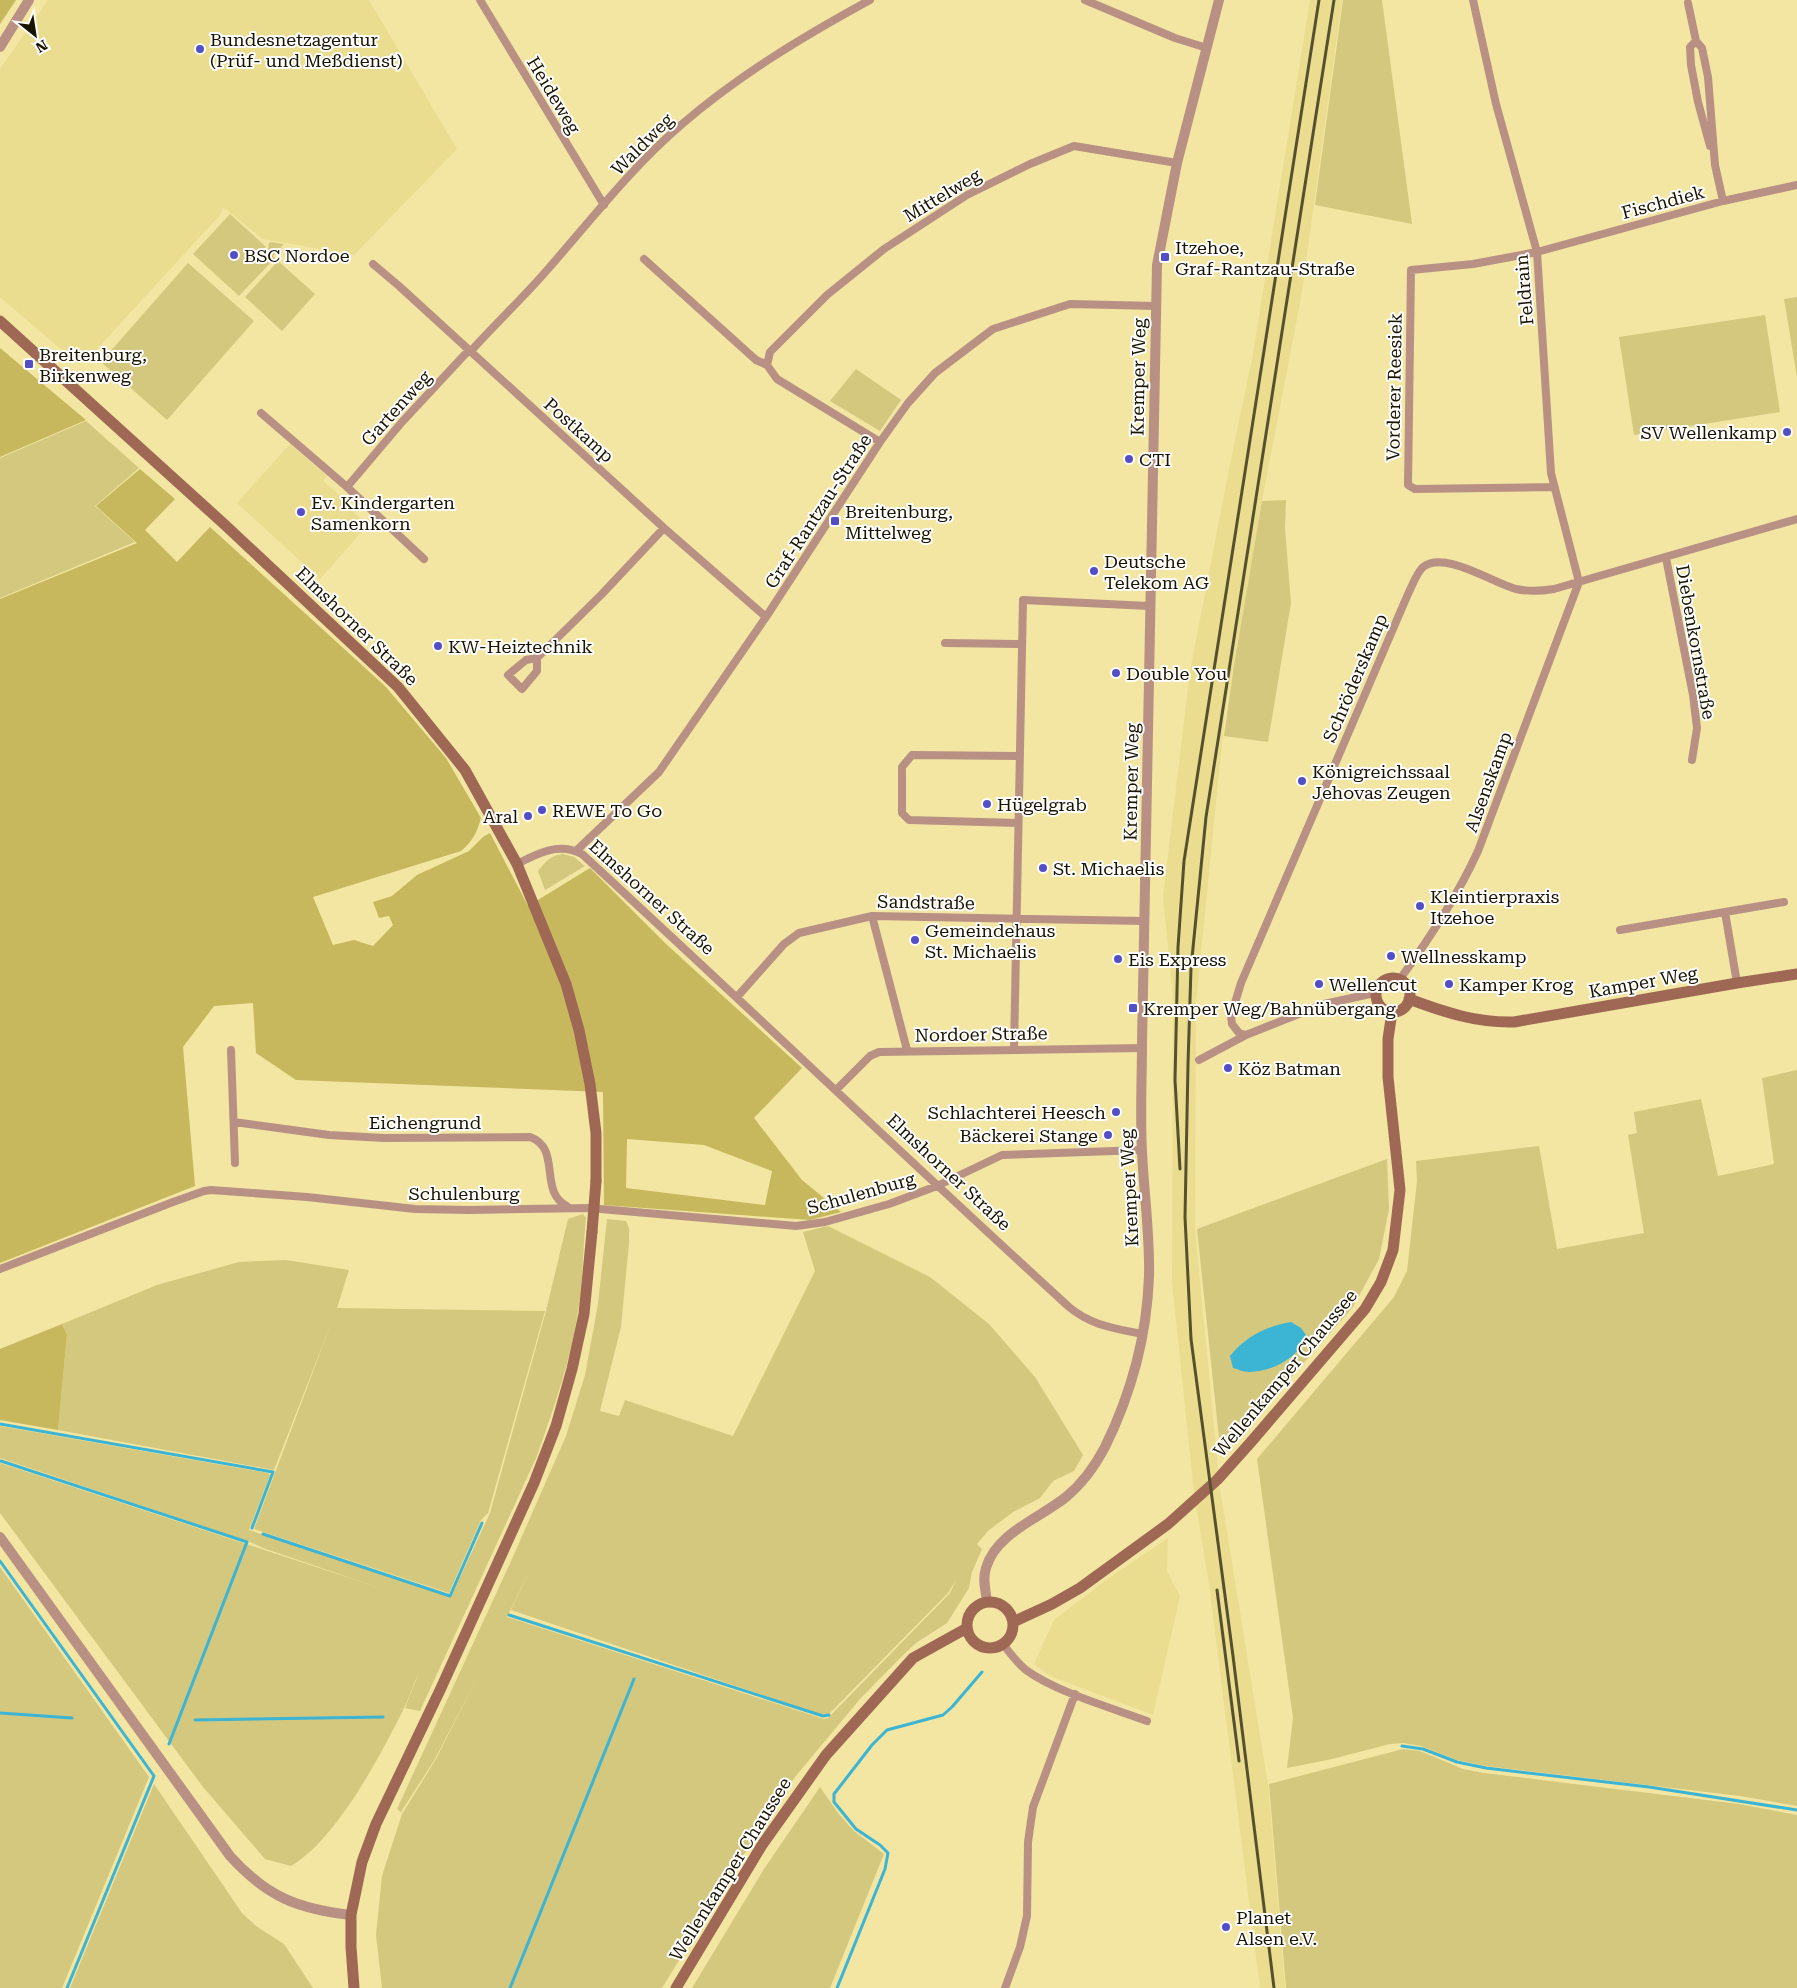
<svg xmlns="http://www.w3.org/2000/svg" width="1797" height="1988" font-family="'Roboto Serif',serif">
	<style>
		.built { fill: #eadd90 }
		.green { fill: #d4c77e; fill-rule: evenodd }
		.forest { fill: #c7b75d; fill-rule: evenodd }
		.water { fill: #3cb4d4 }
		.lines { fill: none; stroke-linecap: round; stroke-linejoin: round }
		.stream { stroke: #3cb4d4; stroke-width: 3 }
		.minor { stroke: #b89184; stroke-width: 8 }
		.tertiary { stroke: #b89184; stroke-width: 10 }
		.secondary { stroke: #9f6855; stroke-width: 11 }
		.rail { stroke: #57502e; stroke-width: 3 }
		.secondary-bridge { stroke: #9f6855; stroke-width: 11 }
		.poi-dot { fill: #534ec5; stroke: #fff; stroke-width: 2 }
		.labels { text-anchor: middle; dominant-baseline: central; stroke-width: 4; stroke-linejoin: round; paint-order: stroke }
		.poi-label { font-size: 18px; fill: #191400; stroke: #fff; text-anchor: start }
		.street-label { font-size: 18px; fill: #191400; stroke: #fff }
	</style>
	<rect width="100%" height="100%" fill="#f2e6a2"/>
	<path class="built" d="M48 0H369L457 149 354 255 263 239 223 207 220 215 85 362 78 364 0 297V69Z
		M1310 0H1342L1301 298 1262 501 1225 712 1196 1004 1195 1229 1220 1489 1268 1784 1285 1988H1260L1209 1585 1194 1493 1172 1282 1173 998 1163 897 1190 671 1229 469 1252 359Z
		M290 444 327 476 323 481 350 504 351 509 364 522 371 515 374 518 320 579 237 503Z
		M1168 1538 1167 1571 1180 1596 1153 1715 1050 1676 1034 1664 1054 1620 1106 1580Z"/>
	<path class="green" d="M1343 0H1382L1412 224 1315 205Z
		M230 214 265 246 266 250 269 247 268 245 270 242 284 244 273 256 275 258 239 296 193 254Z
		M278 261 315 294 282 331 245 297Z
		M188 263 254 321 167 420 101 362Z
		M1797 297V377L1784 299Z
		M1765 315 1780 412 1634 435 1619 337Z
		M856 369 901 400 880 431 830 401Z
		M86 421 139 468 95 506 135 542 0 598V458Z
		M1286 500 1285 528 1291 603 1268 742 1224 736 1234 665 1262 501Z
		M563 854 574 857 585 866 545 890 538 871C545 862 551 855 563 854Z
		M1797 1070V1806L1740 1796 1486 1766 1457 1760 1421 1746 1403 1743 1390 1744 1332 1759 1287 1768 1293 1718 1257 1459 1394 1297 1407 1271 1417 1181 1416 1161 1539 1146 1557 1249 1644 1233 1628 1135 1637 1133 1634 1112 1701 1099 1718 1176 1774 1164 1762 1078Z
		M1387 1159 1389 1209 1379 1259 1353 1307 1221 1457 1197 1229Z
		M583 1214 586 1218C583 1247 583 1277 579 1305 572 1357 554 1407 537 1456L420 1711 405 1708 420 1670C414 1682 410 1696 404 1708 381 1755 336 1840 291 1866L265 1859 203 1787 0 1513V1463L380 1588 263 1548 250 1542 0 1458V1426L268 1473 270 1475 249 1530 451 1597 490 1513 546 1311 568 1219Z
		M607 1219 626 1221 629 1228V1243L621 1327 600 1411 619 1416 625 1400 733 1436 815 1271 803 1232 828 1226 930 1277 989 1324 1035 1377 1083 1455 1074 1471 1053 1481 1040 1498 1013 1512 988 1531 977 1544 982 1549 972 1572 969 1588 947 1623 916 1643 901 1657 860 1699 795 1777 765 1820 662 1988H382L376 1935 382 1876 402 1814 436 1759 477 1678 435 1759 401 1812 397 1809 512 1559 566 1436 585 1375 598 1304ZM532 1566 511 1610 822 1715 829 1714 948 1593 956 1580 950 1593 828 1718 824 1719 507 1617Z
		M286 1260 349 1270 337 1308 545 1311 488 1513 481 1520 449 1593 254 1529 332 1321 274 1470 58 1430 67 1335 62 1324 157 1285 239 1262Z
		M0 1567 149 1777 62 1988H0Z
		M1403 1749 1420 1751 1463 1769 1484 1773 1739 1804 1797 1815V1988H1286L1269 1784Z
		M154 1784 242 1913 256 1926 284 1944 313 1988H70Z
		M820 1787 838 1813 854 1831 884 1854 830 1988H692L764 1869Z"/>
	<path class="forest" d="M0 0H16L0 24Z
		M0 348 86 420 0 457Z
		M140 469 175 499 145 530 177 562 210 527 385 686 446 758 481 818C477 832 473 841 461 851L313 897 333 945 354 940 373 946 393 925 389 916 379 918 373 902 392 896 417 875 469 851 483 837 490 833 528 906 590 868 666 944 802 1068 754 1118 802 1180 841 1212 810 1220 604 1205 603 1092 296 1080 256 1053 253 1003 214 1006 183 1047 195 1186 0 1263V599L137 543 96 506ZM627 1139 704 1145 772 1171 765 1205 626 1188Z
		M62 1324 67 1335 58 1430 0 1420V1349Z"/>
	<path class="water" d="M1291 1322 1301 1328 1306 1335C1300 1358 1271 1372 1249 1372 1243 1372 1238 1369 1233 1368L1230 1356C1245 1337 1267 1326 1291 1322Z"/>
	<g class="lines">
		<path class="stream" d="M0 1424 273 1472 252 1528
			M1 1461 247 1542 169 1744
			M263 1534 450 1596 482 1523
			M0 1561 154 1776 67 1988
			M509 1615 823 1716 829 1715
			M0 1713 72 1718
			M195 1720 383 1717
			M1402 1746 1423 1749 1457 1762 1486 1768 1649 1787 1797 1810
			M510 1988 634 1679
			M837 1988 885 1869 888 1853 880 1845 856 1829 834 1802V1794L872 1745 887 1730 943 1715 952 1707 982 1672"/>
		<path class="minor" d="M480 0 604 205
			M1085 0 1175 38 1207 48
			M1473 0 1496 104 1537 252 1551 473 1579 582
			M1688 3 1696 41 1702 48 1708 77 1715 165 1723 201
			M1696 41 1690 47 1691 65 1698 102 1710 146
			M644 259 756 360 767 365
			M373 264 399 286 664 528 766 617
			M471 351C496 323 524 297 548 269 591 220 632 167 681 125 739 75 804 36 870 0
			M261 413 347 487 424 559
			M880 442 777 379 767 365 770 352 827 295 884 249 967 195 1030 164 1074 146 1177 163
			M347 487 402 422 469 350
			M1554 487 1415 489 1408 485 1411 270 1473 264 1537 252 1723 201 1797 185
			M1666 558 1693 695 1697 728 1692 760
			M945 643 1021 644
			M537 658V671L522 689 508 675 526 660 537 658 602 594 664 528
			M1018 823 909 820 902 813V767L912 755 1019 756
			M576 851 659 772 766 617 880 442 908 403 935 373 993 329 1070 304 1157 306
			M517 864C538 853 559 842 582 854 745 1004 905 1157 1069 1307 1092 1326 1114 1328 1142 1334
			M1725 912 1784 902
			M872 916 907 1050
			M1620 930 1725 912 1737 983
			M1400 979C1430 938 1457 897 1478 851L1579 582
			M1375 993 1324 1004 1246 1035 1239 1033 1232 1024 1231 1016 1241 983 1408 594C1412 586 1416 574 1423 567 1444 550 1493 583 1516 589 1529 592 1542 591 1554 589L1797 519
			M737 997 784 944 799 933 872 916 1145 921
			M1014 1049 1023 600 1149 606
			M231 1050 235 1163
			M1199 1060 1248 1034
			M836 1090 870 1056 879 1052 1142 1048
			M234 1122 329 1135 384 1138 530 1137C562 1148 538 1192 567 1206
			M0 1269 173 1202 204 1191 211 1190 307 1197 415 1209 469 1210 589 1208 796 1226 825 1222 889 1204 937 1186 1002 1155 1142 1150
			M1003 1644C1010 1653 1017 1663 1026 1670 1056 1692 1112 1708 1147 1721
			M1005 1988 1020 1947 1027 1916 1028 1842 1033 1807 1075 1694"/>
		<path class="tertiary" d="M0 47 29 0
			M0 1537 230 1856C267 1897 298 1909 351 1915
			M987 1602C986 1591 982 1580 986 1568 996 1533 1040 1518 1066 1497 1083 1483 1095 1466 1105 1447 1131 1394 1147 1335 1149 1276 1150 1235 1144 1193 1142 1152 1140 1115 1142 1079 1142 1042L1157 265 1177 163 1219 0"/>
		<path class="secondary" d="M0 321 224 524 398 687 465 770 517 864 566 984 579 1030 590 1084 596 1133V1181
			M1376 995a17 17 0 1 1 34 0a17 17 0 1 1-34 0Z
			M1409 999C1444 1012 1476 1023 1514 1022L1737 983 1797 974
			M967 1625a23 23 0 1 1 46 0a23 23 0 1 1-46 0Z
			M1013 1622 1052 1604 1080 1588 1168 1524 1217 1480 1251 1442 1365 1309 1381 1282 1393 1250 1400 1190 1388 1077V1039L1392 1012
			M354 1988 351 1947V1915L362 1862 376 1824 441 1688 534 1483 556 1426 572 1369 584 1314 592 1232
			M676 1988 762 1845 826 1755 913 1658 967 1628"/>
		<path class="rail" d="M1180 1169 1175 1080 1178 947 1184 861 1319 0
			M1217 1590 1239 1761
			M1274 1988 1233 1656 1191 1339 1185 1217 1188 1064 1191 968 1206 817 1334 0"/>
		<path class="secondary-bridge" d="M592 1232 596 1181"/>
	</g>
	<g class="poi-dot">
		<circle cx="200" cy="49" r="5"/>
		<circle cx="234" cy="255" r="5"/>
		<rect x="1160" y="252" width="10" height="10" rx="2.5"/>
		<rect x="24" y="359" width="10" height="10" rx="2.5"/>
		<circle cx="1787" cy="432" r="5"/>
		<circle cx="1129" cy="459" r="5"/>
		<circle cx="301" cy="512" r="5"/>
		<rect x="830" y="516" width="10" height="10" rx="2.5"/>
		<circle cx="1094" cy="571" r="5"/>
		<circle cx="438" cy="646" r="5"/>
		<circle cx="1116" cy="673" r="5"/>
		<circle cx="1302" cy="781" r="5"/>
		<circle cx="987" cy="804" r="5"/>
		<circle cx="542" cy="810" r="5"/>
		<circle cx="528" cy="816" r="5"/>
		<circle cx="1043" cy="868" r="5"/>
		<circle cx="1420" cy="906" r="5"/>
		<circle cx="915" cy="940" r="5"/>
		<circle cx="1391" cy="956" r="5"/>
		<circle cx="1118" cy="959" r="5"/>
		<circle cx="1319" cy="984" r="5"/>
		<circle cx="1449" cy="984" r="5"/>
		<rect x="1128" y="1003" width="10" height="10" rx="2.5"/>
		<circle cx="1228" cy="1068" r="5"/>
		<circle cx="1116" cy="1112" r="5"/>
		<circle cx="1108" cy="1135" r="5"/>
		<circle cx="1226" cy="1927" r="5"/>
	</g>
	<g class="labels">
		<g class="poi-label">
			<text x="210" y="39">Bundesnetzagentur<tspan x="210" dy="21">(Prüf- und Meßdienst)</tspan></text>
			<text x="1175" y="247">Itzehoe,<tspan x="1175" dy="21">Graf-Rantzau-Straße</tspan></text>
			<text x="244" y="255">BSC Nordoe</text>
			<text x="39" y="354">Breitenburg,<tspan x="39" dy="21">Birkenweg</tspan></text>
			<text x="1777" y="432" text-anchor="end">SV Wellenkamp</text>
			<text x="1139" y="459">CTI</text>
			<text x="311" y="502">Ev. Kindergarten<tspan x="311" dy="21">Samenkorn</tspan></text>
			<text x="845" y="511">Breitenburg,<tspan x="845" dy="21">Mittelweg</tspan></text>
			<text x="1104" y="561">Deutsche<tspan x="1104" dy="21">Telekom AG</tspan></text>
			<text x="448" y="646">KW-Heiztechnik</text>
			<text x="1126" y="673">Double You</text>
			<text x="1312" y="771">Königreichssaal<tspan x="1312" dy="21">Jehovas Zeugen</tspan></text>
			<text x="997" y="804">Hügelgrab</text>
			<text x="552" y="810">REWE To Go</text>
			<text x="518" y="816" text-anchor="end">Aral</text>
			<text x="1053" y="868">St. Michaelis</text>
			<text x="1430" y="896">Kleintierpraxis<tspan x="1430" dy="21">Itzehoe</tspan></text>
			<text x="925" y="930">Gemeindehaus<tspan x="925" dy="21">St. Michaelis</tspan></text>
			<text x="1401" y="956">Wellnesskamp</text>
			<text x="1128" y="959">Eis Express</text>
			<text x="1329" y="984">Wellencut</text>
			<text x="1459" y="984">Kamper Krog</text>
			<text x="1143" y="1008">Kremper Weg/Bahnübergang</text>
			<text x="1238" y="1068">Köz Batman</text>
			<text x="1106" y="1112" text-anchor="end">Schlachterei Heesch</text>
			<text x="1098" y="1135" text-anchor="end">Bäckerei Stange</text>
			<text x="1236" y="1917">Planet<tspan x="1236" dy="21">Alsen e.V.</tspan></text>
		</g>
		<g class="street-label">
			<text transform="translate(554 95) rotate(59)">Heideweg</text>
			<text transform="translate(642 144) rotate(-45)">Waldweg</text>
			<text transform="translate(942 195) rotate(-31)">Mittelweg</text>
			<text transform="translate(1663 202) rotate(-15)">Fischdiek</text>
			<text transform="translate(1524 290) rotate(-95)">Feldrain</text>
			<text transform="translate(1138 377) rotate(-89)">Kremper Weg</text>
			<text transform="translate(1394 387) rotate(-89)">Vorderer Reesiek</text>
			<text transform="translate(396 408) rotate(-48)">Gartenweg</text>
			<text transform="translate(579 430) rotate(42)">Postkamp</text>
			<text transform="translate(818 511) rotate(-57)">Graf-Rantzau-Straße</text>
			<text transform="translate(357 626) rotate(44)">Elmshorner Straße</text>
			<text transform="translate(1696 642) rotate(80)">Diebenkornstraße</text>
			<text transform="translate(1355 678) rotate(-67)">Schröderskamp</text>
			<text transform="translate(1131 782) rotate(-89)">Kremper Weg</text>
			<text transform="translate(1488 782) rotate(-70)">Alsenskamp</text>
			<text transform="translate(652 897) rotate(42)">Elmshorner Straße</text>
			<text transform="translate(926 902) rotate(1)">Sandstraße</text>
			<text transform="translate(1643 982) rotate(-10)">Kamper Weg</text>
			<text transform="translate(981 1034) rotate(-1)">Nordoer Straße</text>
			<text x="425" y="1122">Eichengrund</text>
			<text transform="translate(949 1172) rotate(43)">Elmshorner Straße</text>
			<text transform="translate(1129 1188) rotate(-93)">Kremper Weg</text>
			<text x="464" y="1193">Schulenburg</text>
			<text transform="translate(861 1193) rotate(-16)">Schulenburg</text>
			<text transform="translate(1285 1373) rotate(-50)">Wellenkamper Chaussee</text>
			<text transform="translate(730 1869) rotate(-58)">Wellenkamper Chaussee</text>
		</g>
	</g>
	<g transform="translate(35 35) rotate(150)" stroke="#ffffff" stroke-width="4" paint-order="stroke">
	<path d="M0-4L9 19L0 12L-9 19Z" fill="#191400"/>
	<text y="-8" font-size="14" font-weight="bold" text-anchor="middle" fill="#191400">N</text>
	</g>
</svg>
